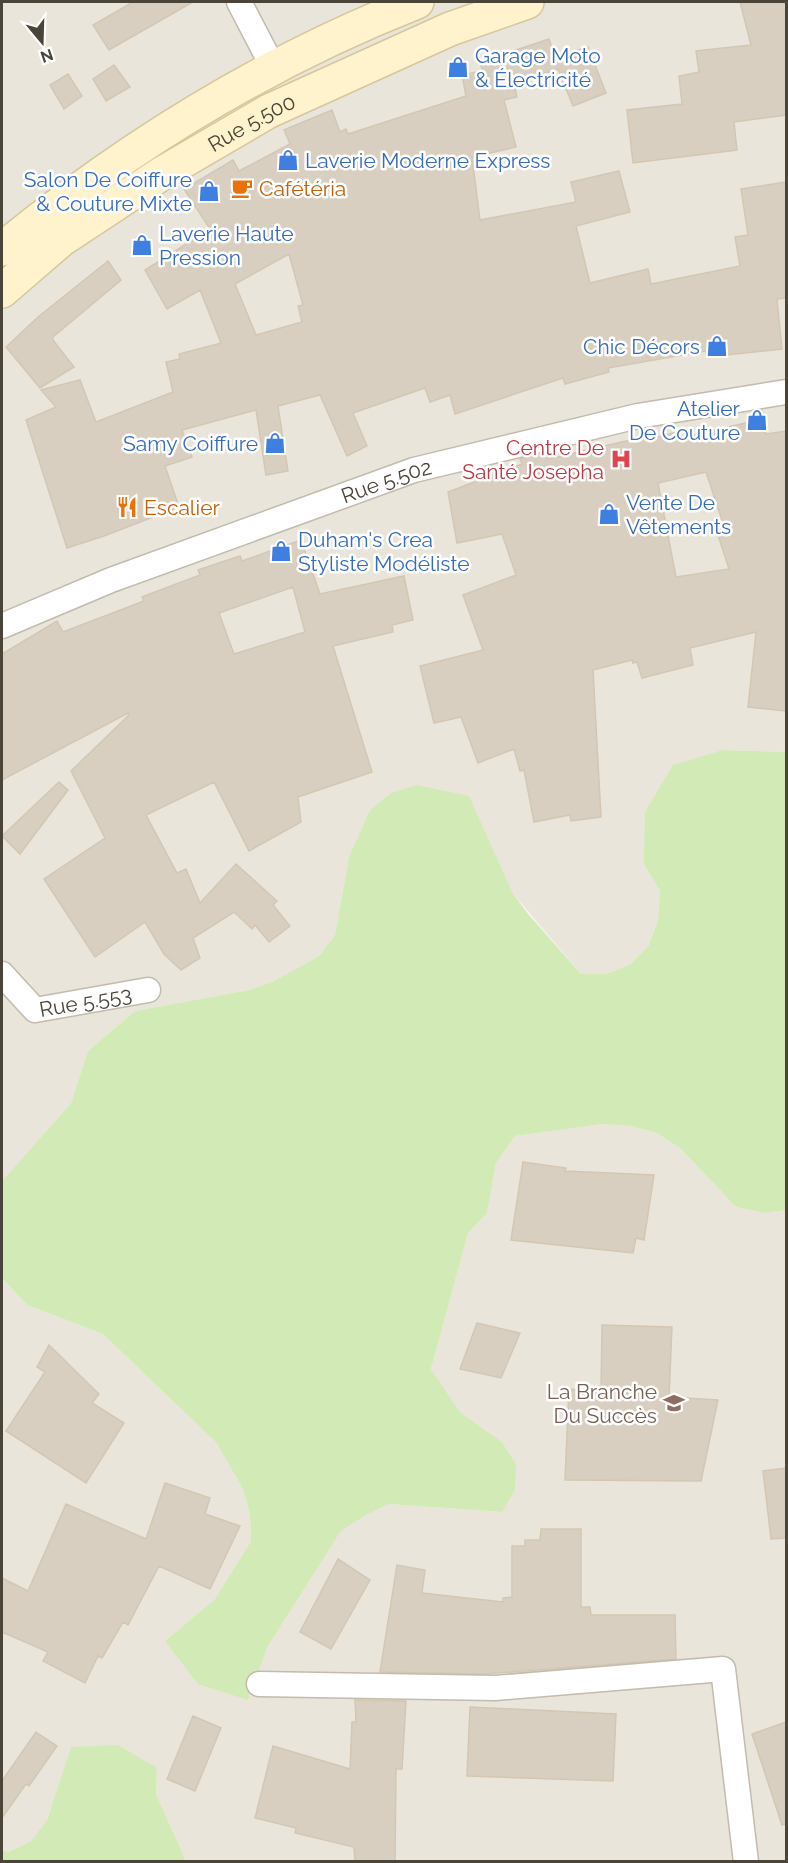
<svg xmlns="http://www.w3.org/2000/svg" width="788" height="1863" font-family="Raleway,sans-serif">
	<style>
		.residential { fill: #eae5da }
		.green { fill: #d2eab5 }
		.building { fill: #d8cfc1; stroke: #d3c7b4; stroke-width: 1.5; fill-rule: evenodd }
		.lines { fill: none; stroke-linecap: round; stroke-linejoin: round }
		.minor-casing { stroke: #c2bbae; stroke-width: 27 }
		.secondary-casing { stroke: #d6c79b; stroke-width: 36 }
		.minor { stroke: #fff; stroke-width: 24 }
		.secondary { stroke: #fff3cd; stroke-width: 33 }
		.labels { text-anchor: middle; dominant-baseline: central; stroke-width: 5; stroke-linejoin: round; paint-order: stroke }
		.shop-label { font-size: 21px; fill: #366cbe; stroke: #fff; text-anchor: start }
		.street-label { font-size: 21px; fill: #4b4439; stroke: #fff }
		.food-label { font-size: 21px; fill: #c56008; stroke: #fff; text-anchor: start }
		.health-label { font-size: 21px; fill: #be3a42; stroke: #fff; text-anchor: end }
		.education-label { font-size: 21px; fill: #785e54; stroke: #fff; text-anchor: end }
	</style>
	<rect width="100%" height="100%" fill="#f6f3ec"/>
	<path class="residential" d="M2 2H786V752L723 750 644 864 660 891 658 920 649 945 631 964 607 974H581L512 892 349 857 335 935 319 956 272 982 249 990 135 1011 88 1051 71 1103 2 1181Z
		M602 1124 631 1126 657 1133 680 1148 736 1207 765 1213 786 1210V1861H186L156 1794 157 1768 71 1747 47 1820 31 1841 8 1852 2 1850V1278L27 1305 103 1334 216 1441 243 1489 250 1514 251 1541 215 1599 165 1641 248 1700 268 1646 341 1531 366 1515 389 1504 502 1512 516 1464 502 1442 460 1412 431 1369 468 1233 487 1213 496 1163 515 1136Z"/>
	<path class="green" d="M723 750 786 752V1210L765 1213 736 1207 680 1148 657 1133 631 1126 602 1124 515 1136 496 1163 487 1213 468 1233 431 1369 460 1412 502 1442 516 1464 515 1490 502 1512 389 1504 366 1515 341 1531 268 1646 248 1700 198 1684 165 1641 215 1599 251 1541 250 1514 243 1489 216 1442 103 1334 27 1305 2 1278V1181L71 1103 88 1051 135 1011 249 990 272 982 319 956 335 935 349 857 370 810 391 793 417 785 469 796 512 892 528 914 581 974H607L631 964 649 945 658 920 660 891 644 864 645 812 673 765Z
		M118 1745 157 1768 156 1794 186 1861H2V1850L8 1852 31 1841 47 1820 71 1747Z"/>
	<path class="building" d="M133 2H193L109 50 93 25Z
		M740 2H786V115L734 122 737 150 633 163 627 110 682 104 679 76 699 72 696 51 751 45Z
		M549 39 555 57 588 47 606 93 573 106 558 69 514 84 517 97 504 100 516 147 472 157 480 220 576 202 571 182 619 171 630 212 576 226 590 283 648 269 651 284 740 266 735 237 748 235 741 189 786 182V298L777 299 782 349 707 357 706 351 608 368 609 372 565 384 563 378 455 414 450 395 430 402 425 388 353 413 367 446 347 456 320 395 278 406 288 471 266 475 256 410 182 430 192 457 165 466 179 507 104 536 67 548 26 420 56 407 41 390 80 380 96 422 173 392 166 362 180 359 179 354 221 343 200 290 167 309 145 270 210 229 184 189 233 160 239 171 290 144 284 130 332 110 340 132 346 129 348 134 466 96 462 75 482 71 481 64 512 57 510 52ZM289 254 303 305 298 306 302 322 256 335 235 284Z
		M114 65 130 87 106 101 93 79Z
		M68 74 82 96 64 109 50 85Z
		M108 261 121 280 53 337V340L74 367 40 388 6 347 38 317Z
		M763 419 766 434 786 431V711L748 707 756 632 690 648 693 665 642 678 637 662 633 663 632 660 593 670 601 817 571 821 570 815 534 822 524 770 520 771 514 749 478 763 461 717 434 723 420 666 483 650 463 595 516 575 502 534 457 543 448 492 522 464 520 459 546 453 548 459 648 436V439L674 433 676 439ZM706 472 724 526 716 529 729 569 676 577 658 483Z
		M301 540 320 594 404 576 413 620 392 625 393 632 333 646 372 772 298 797 301 822 249 851 214 782 146 815 177 873 186 869 200 903 236 864 277 901 273 905 290 926 269 942 255 925 252 929 234 912 193 938 200 958 181 970 164 954 145 922 95 957 44 879 105 838 71 771 129 715 128 713 2 780V654L57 621 63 632 144 601 142 597 200 575 198 570 240 556 242 561ZM293 587 305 632 234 654 219 613Z
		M59 782 68 790 20 854 2 836Z
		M523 1162 566 1168 565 1171 654 1175 644 1240 636 1238 633 1253 511 1240Z
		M477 1323 520 1333 501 1378 460 1369Z
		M602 1325 672 1327 669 1397 718 1400 701 1481 565 1480 569 1389 601 1392Z
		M49 1345 99 1394 92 1403 124 1423 86 1483 6 1431 45 1372 37 1367Z
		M786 1468V1538L771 1539 763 1471Z
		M165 1483 210 1498 205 1514 240 1526 210 1589 159 1566 128 1625 123 1622 102 1658 98 1656 85 1683 43 1661 48 1652 2 1632V1578L28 1591 66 1504 146 1539Z
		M541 1529H581V1607H590L591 1615H675L676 1659 485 1674 380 1672 397 1565 425 1570 422 1593 503 1602V1598L512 1597V1546H525V1540H540Z
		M338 1559 370 1580 331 1649 300 1632Z
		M355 1700 406 1701 402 1769H396L395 1862H355L354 1847 295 1833 296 1828 255 1818 273 1746 350 1769 352 1722H356Z
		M470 1707 616 1714 613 1781 467 1776Z
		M193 1716 221 1728 195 1791 167 1779Z
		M786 1722V1824L782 1825 752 1734Z
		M36 1732 57 1746 29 1786 26 1784 2 1818V1781Z"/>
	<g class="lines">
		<defs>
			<g id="minor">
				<path d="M239 2 273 67"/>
				<path id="s1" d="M2 626 111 580 414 470 638 416 786 392"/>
				<path id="s2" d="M2 974 35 1010 148 990"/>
				<path d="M259 1684 495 1688 723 1669 746 1862"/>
			</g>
			<g id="secondary">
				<path d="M2 249C127 147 267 61 417 2"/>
				<path id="s3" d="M2 291 61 240 161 174 269 111 450 29 527 2"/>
			</g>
		</defs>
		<use href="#minor" class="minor-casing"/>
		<use href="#secondary" class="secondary-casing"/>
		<use href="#minor" class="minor"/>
		<use href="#secondary" class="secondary"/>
	</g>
	<defs>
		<symbol id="shop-bare" viewBox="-9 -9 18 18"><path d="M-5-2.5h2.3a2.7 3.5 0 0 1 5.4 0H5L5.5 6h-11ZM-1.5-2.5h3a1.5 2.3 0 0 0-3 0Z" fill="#3f7fe0" stroke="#fff" stroke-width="2.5" paint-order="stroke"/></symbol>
		<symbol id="cafe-bare" viewBox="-9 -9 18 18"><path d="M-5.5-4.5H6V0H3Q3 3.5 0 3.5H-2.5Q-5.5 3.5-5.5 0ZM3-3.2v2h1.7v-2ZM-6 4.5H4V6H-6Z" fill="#e8710a" stroke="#fff" stroke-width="2.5" paint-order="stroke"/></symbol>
		<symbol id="hospital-bare" viewBox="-9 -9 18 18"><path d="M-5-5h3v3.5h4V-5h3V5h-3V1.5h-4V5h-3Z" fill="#e0444e" stroke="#fff" stroke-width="2.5" paint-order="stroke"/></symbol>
		<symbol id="restaurant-bare" viewBox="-9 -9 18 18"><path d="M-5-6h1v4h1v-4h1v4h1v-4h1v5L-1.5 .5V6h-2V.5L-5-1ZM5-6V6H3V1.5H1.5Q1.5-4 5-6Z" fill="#e8710a" stroke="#fff" stroke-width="2.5" paint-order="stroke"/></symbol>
		<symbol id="school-bare" viewBox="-9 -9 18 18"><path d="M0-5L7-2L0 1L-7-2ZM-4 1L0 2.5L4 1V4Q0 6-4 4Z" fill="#8d6e63" stroke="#fff" stroke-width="2.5" paint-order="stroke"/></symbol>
	</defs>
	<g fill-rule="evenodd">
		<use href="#shop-bare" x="443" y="52" width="30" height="30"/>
		<use href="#shop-bare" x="273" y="145" width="30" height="30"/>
		<use href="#cafe-bare" x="227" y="173" width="30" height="30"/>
		<use href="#shop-bare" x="194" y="176" width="30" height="30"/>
		<use href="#shop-bare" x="127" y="230" width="30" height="30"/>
		<use href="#shop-bare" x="702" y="331" width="30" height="30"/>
		<use href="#shop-bare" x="742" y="405" width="30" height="30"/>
		<use href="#shop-bare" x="260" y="428" width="30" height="30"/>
		<use href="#hospital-bare" x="606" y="444" width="30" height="30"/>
		<use href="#restaurant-bare" x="112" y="492" width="30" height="30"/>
		<use href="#shop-bare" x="594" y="499" width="30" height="30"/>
		<use href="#shop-bare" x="266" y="536" width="30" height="30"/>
		<use href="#school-bare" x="659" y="1388" width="30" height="30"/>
	</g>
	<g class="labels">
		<g class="shop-label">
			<text x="475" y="55">Garage Moto<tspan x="475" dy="24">&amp; Électricité</tspan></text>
			<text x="305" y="160">Laverie Moderne Express</text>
			<text x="192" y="179" text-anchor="end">Salon De Coiffure<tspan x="192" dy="24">&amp; Couture Mixte</tspan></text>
			<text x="159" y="233">Laverie Haute<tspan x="159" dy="24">Pression</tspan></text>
			<text x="700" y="346" text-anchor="end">Chic Décors</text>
			<text x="740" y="408" text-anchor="end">Atelier<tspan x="740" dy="24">De Couture</tspan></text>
			<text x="258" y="443" text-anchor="end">Samy Coiffure</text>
			<text x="626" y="502">Vente De<tspan x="626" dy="24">Vêtements</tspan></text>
			<text x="298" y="539">Duham's Crea<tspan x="298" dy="24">Styliste Modéliste</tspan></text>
		</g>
		<g class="street-label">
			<text stroke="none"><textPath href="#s3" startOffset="302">Rue 5.500</textPath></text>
			<text stroke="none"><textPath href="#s1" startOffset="411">Rue 5.502</textPath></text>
			<text stroke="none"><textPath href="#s2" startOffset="100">Rue 5.553</textPath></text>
		</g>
		<g class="food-label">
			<text x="259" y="188">Cafétéria</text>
			<text x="144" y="507">Escalier</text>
		</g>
		<g class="health-label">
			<text x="604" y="447">Centre De<tspan x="604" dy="24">Santé Josepha</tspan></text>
		</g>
		<g class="education-label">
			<text x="657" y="1391">La Branche<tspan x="657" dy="24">Du Succès</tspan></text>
		</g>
	</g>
	<rect width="788" height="1863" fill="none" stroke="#4b4439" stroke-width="6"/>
	<g transform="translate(42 42) rotate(161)" stroke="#ffffff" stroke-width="4.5" paint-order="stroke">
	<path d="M0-4.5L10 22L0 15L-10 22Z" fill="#4b4439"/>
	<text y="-9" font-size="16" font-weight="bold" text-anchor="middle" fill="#4b4439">N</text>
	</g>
</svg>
